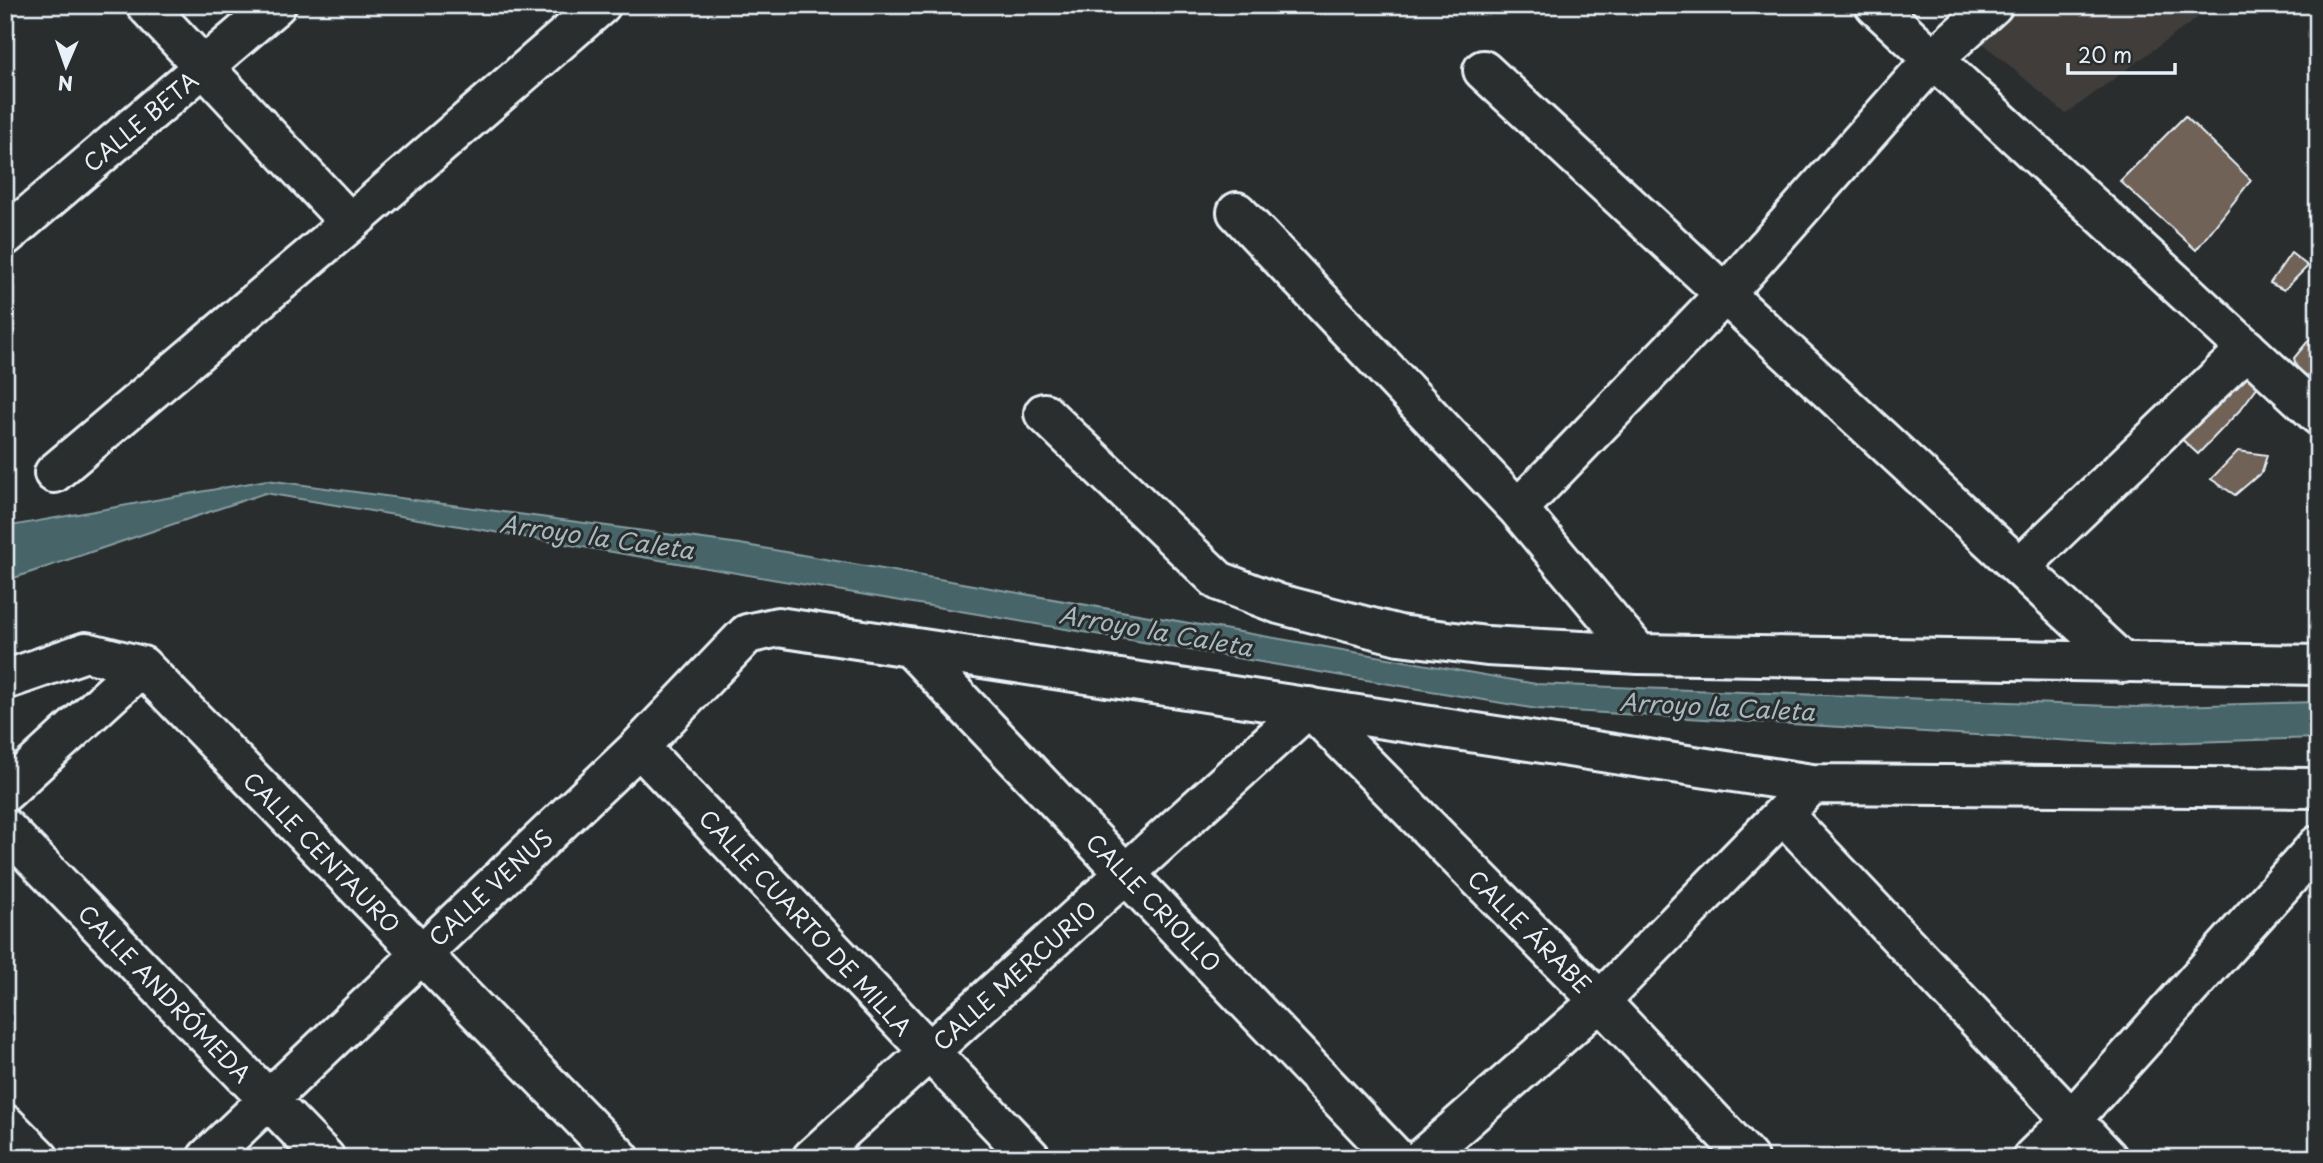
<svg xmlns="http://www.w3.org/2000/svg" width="2323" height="1163" font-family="'Playpen Sans',sans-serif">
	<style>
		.built { fill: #3f3d3a }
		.water { fill: #466568; stroke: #879da2; stroke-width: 2 }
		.building { fill: #6f6256; stroke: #e8f1f8; stroke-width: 2 }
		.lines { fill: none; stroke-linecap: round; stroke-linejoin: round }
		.minor-casing { stroke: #e8f1f8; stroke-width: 44 }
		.minor { stroke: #2a2d2e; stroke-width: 38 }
		.labels { text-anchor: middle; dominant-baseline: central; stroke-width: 6; stroke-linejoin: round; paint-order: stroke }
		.street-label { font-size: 23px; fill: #e8f1f8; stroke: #2a2d2e }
		.water-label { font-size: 24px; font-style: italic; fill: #a7b9be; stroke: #2a2d2e }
	</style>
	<rect width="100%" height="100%" fill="#2a2d2e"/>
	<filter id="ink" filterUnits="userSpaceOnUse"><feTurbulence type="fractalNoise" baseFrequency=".0143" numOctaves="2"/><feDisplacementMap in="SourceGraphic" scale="14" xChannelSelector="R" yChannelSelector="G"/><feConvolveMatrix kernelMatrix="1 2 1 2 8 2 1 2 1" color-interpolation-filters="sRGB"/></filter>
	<g filter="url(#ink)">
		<path class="built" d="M1938 5H2215L2066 114Z"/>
		<path class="water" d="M267 480 740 544 1536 684 2137 707 2318 702V738L2125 744 1537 709 265 493 5 581V527Z"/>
		<path class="building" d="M2185 116 2251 180 2196 250 2120 181Z
			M2291 253 2308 266 2284 290 2270 283Z
			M2318 329V376L2313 379 2297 370 2294 358Z
			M2214 355 2264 378 2240 410 2198 454 2154 414Z
			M2238 451 2267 455 2262 472 2235 495 2211 479Z"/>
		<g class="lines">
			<defs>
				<path id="minor" d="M146 5 350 223
					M1875 5 2318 415
					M1483 70 2123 663
					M1237 212 1518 509 1639 654
					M5 236 276 5
					M1044 413 1219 581 1279 604 1399 635 1487 646 1639 654 2318 665
					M54 473 350 223 601 5
					M1518 509 1725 294 1934 58 1993 5
					M2020 567 2247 349
					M910 647 1396 1158
					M142 666 620 1158
					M5 680 86 652 142 666
					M639 747 1031 1158
					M5 792 142 666
					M1783 814 2108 1158
					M5 828 325 1158
					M5 1124 39 1158
					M207 1158 639 747 747 634 778 627 1812 784 2318 788
					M812 1158 1309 707 1600 1001 1748 1158
					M1422 1158 1600 1001 1812 784
					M2032 1158 2072 1119 2318 845"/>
			</defs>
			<use href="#minor" class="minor-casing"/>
			<use href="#minor" class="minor"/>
		</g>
	</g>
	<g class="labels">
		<g class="street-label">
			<text transform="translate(140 121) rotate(-40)">CALLE BETA</text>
			<text transform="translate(322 852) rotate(46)">CALLE CENTAURO</text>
			<text transform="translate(490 887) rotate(-43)">CALLE VENUS</text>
			<text transform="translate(1154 902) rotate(46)">CALLE CRIOLLO</text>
			<text transform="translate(806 922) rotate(47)">CALLE CUARTO DE MILLA</text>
			<text transform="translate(1530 931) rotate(45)">CALLE ÁRABE</text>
			<text transform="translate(1014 975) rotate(-42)">CALLE MERCURIO</text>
			<text transform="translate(165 993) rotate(46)">CALLE ANDRÓMEDA</text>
		</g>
		<g class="water-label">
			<text transform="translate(597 536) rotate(8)">Arroyo la Caleta</text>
			<text transform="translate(1156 630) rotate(10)">Arroyo la Caleta</text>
			<text transform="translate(1717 706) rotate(3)">Arroyo la Caleta</text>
		</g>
	</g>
	<rect width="2323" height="1163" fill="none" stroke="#2a2d2e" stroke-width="28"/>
	<rect x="14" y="14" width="2295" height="1135" fill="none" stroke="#e8f1f8" stroke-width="2.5" filter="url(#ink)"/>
	<g transform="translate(66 66) rotate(182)" stroke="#2a2d2e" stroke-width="5" paint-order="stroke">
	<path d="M0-5L12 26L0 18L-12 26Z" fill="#e8f1f8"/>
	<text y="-10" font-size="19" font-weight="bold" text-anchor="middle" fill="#e8f1f8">N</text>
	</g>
	<path d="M2068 63v10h107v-10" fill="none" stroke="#e8f1f8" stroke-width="3.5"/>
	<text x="2078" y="63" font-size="21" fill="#e8f1f8" stroke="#2a2d2e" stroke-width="5" paint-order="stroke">20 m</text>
</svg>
